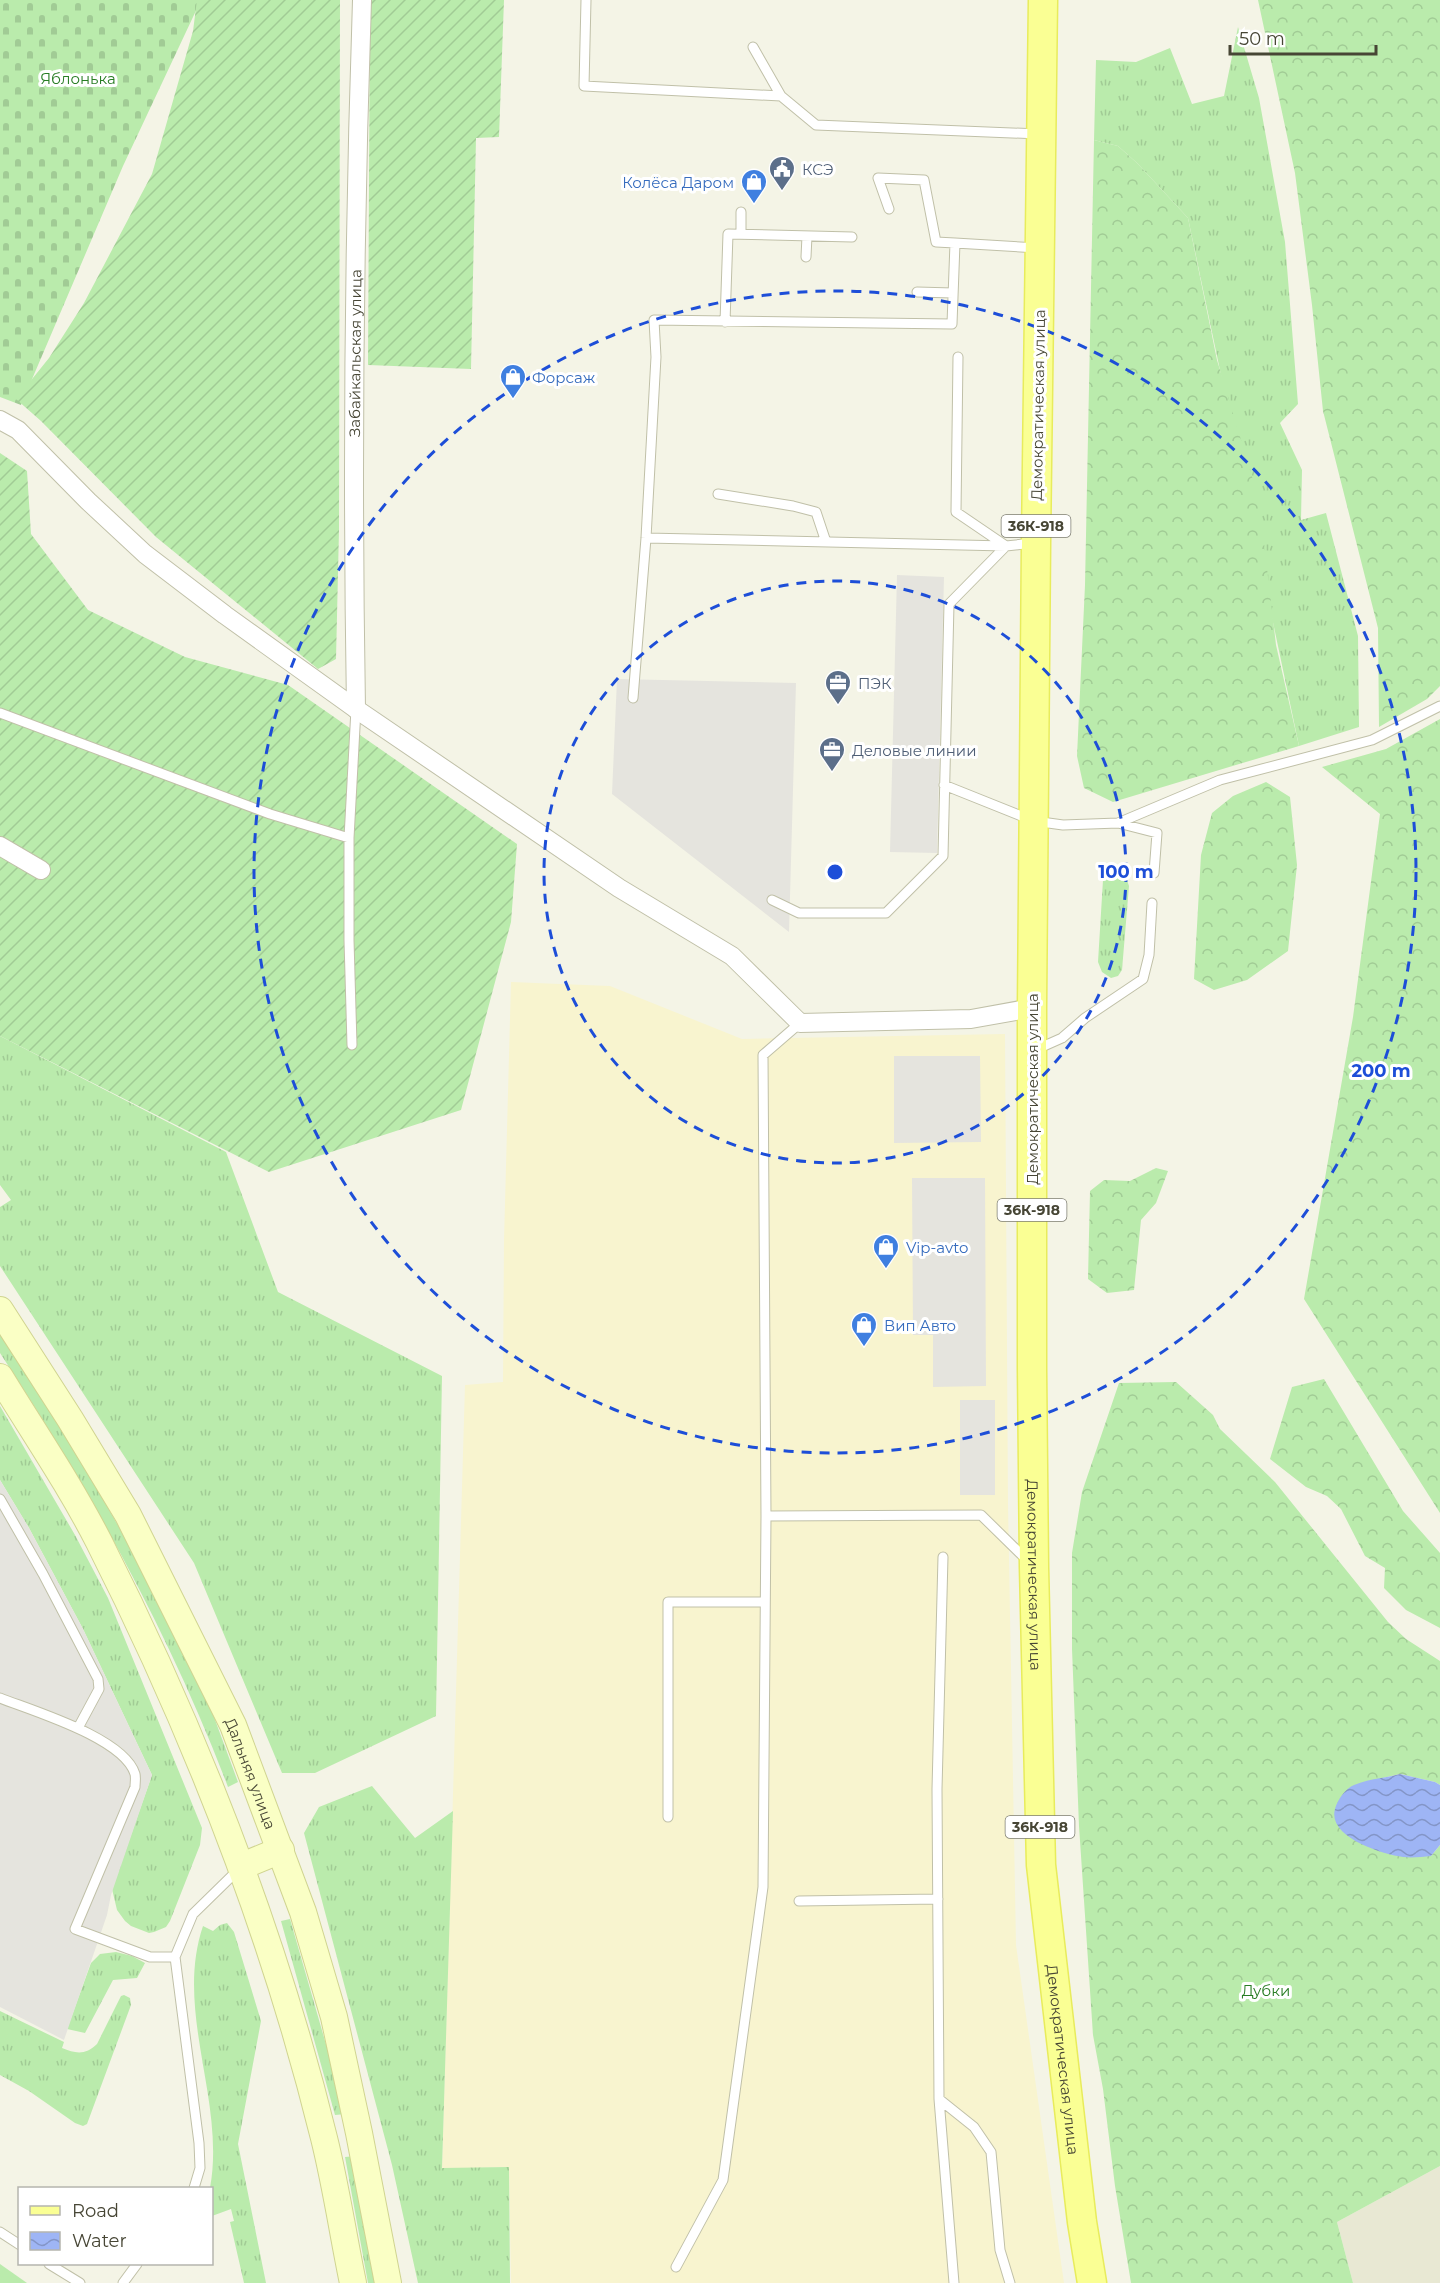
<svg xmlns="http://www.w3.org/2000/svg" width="1440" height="2283" font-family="Montserrat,sans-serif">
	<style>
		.residential { fill: #e8e8d3 }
		.commercial { fill: #f8f4cf }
		.grass { fill: url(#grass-tufts) }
		.forest { fill: url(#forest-crowns) }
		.cemetery { fill: url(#cemetery-stones) }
		.garden { fill: url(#garden-furrows) }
		.pitch { fill: #baebac }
		.parking { fill: #e5e4de }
		.water { fill: url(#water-waves) }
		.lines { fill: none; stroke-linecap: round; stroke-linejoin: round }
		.lane-casing { stroke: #c0c0a8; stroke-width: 11 }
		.street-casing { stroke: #c0c0a8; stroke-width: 20 }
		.secondary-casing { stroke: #d0d490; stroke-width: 28 }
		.primary-casing { stroke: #e8ec5c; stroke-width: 31 }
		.lane { stroke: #fff; stroke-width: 9 }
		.street { stroke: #fff; stroke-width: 18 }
		.secondary { stroke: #faffc5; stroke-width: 26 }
		.primary { stroke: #faff94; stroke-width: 28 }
		.ring { fill: none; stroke: #1d4ed8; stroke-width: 3; stroke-dasharray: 10 8 }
		.labels { text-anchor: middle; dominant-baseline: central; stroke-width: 6; stroke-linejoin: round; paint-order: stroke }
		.shield { fill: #fff; stroke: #7e7e72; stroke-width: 1.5 }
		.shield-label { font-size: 14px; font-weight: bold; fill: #474635 }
		.park-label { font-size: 15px; fill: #287d24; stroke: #fff }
		.service-label { font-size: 15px; fill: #4e5e75; stroke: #fff; text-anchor: start }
		.shop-label { font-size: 15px; fill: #366cbe; stroke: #fff; text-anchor: start }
		.street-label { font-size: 15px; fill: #474635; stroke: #fff }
		.centre { fill: #1d4ed8; stroke: #fff; stroke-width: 3 }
		.ring-label { font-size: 18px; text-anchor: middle; font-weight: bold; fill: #1d4ed8; stroke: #fff; stroke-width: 6; stroke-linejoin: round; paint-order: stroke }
	</style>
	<defs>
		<pattern id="grass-tufts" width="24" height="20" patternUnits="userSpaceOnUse" patternTransform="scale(1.5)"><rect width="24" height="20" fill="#baebac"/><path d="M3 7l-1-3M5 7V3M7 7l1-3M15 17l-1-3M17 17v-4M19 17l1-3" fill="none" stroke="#a1cb95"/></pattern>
		<pattern id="forest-crowns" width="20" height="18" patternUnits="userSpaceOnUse" patternTransform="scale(1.5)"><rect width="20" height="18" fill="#baebac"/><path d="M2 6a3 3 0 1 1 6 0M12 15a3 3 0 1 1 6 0" fill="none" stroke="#a1cb95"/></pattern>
		<pattern id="cemetery-stones" width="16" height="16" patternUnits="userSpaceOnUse" patternTransform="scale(1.5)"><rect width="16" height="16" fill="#baebac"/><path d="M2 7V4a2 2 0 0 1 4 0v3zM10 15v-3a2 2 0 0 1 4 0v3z" fill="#a1cb95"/></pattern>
		<pattern id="garden-furrows" width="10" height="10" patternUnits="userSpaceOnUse" patternTransform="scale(1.5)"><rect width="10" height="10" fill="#baebac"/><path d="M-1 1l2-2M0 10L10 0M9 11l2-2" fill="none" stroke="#a1cb95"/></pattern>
		<pattern id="water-waves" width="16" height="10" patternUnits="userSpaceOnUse" patternTransform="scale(1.5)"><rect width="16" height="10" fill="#9eb5f5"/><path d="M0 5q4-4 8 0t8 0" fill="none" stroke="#8395c7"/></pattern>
	</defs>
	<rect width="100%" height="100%" fill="#f4f4e6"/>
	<path class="residential" d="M1440 2166V2283H1353L1337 2222Z"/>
	<path class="commercial" d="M511 982 610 986 742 1039 1005 1034 1008 1504 1016 1945 1064 2283H511L509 2167 442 2169 465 1385 503 1382 504 1240Z"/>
	<path class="grass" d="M1238 27 1259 98 1285 242 1298 404 1280 423 1302 470 1301 520 1326 513 1358 636 1359 727 1299 746 1188 218 1137 163 1118 146 1094 140 1096 60 1136 62 1170 48 1192 104 1224 96Z
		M1119 871 1126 877 1129 886 1122 970 1118 976 1111 978 1102 972 1098 962 1103 880 1106 874Z
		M0 1036 226 1152 278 1292 442 1376 436 1716 315 1773H282L194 1563 0 1266V1207L11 1200 0 1185Z
		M0 1334 76 1451 138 1561 204 1690 238 1782 228 1787C170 1634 90 1490 0 1353Z
		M0 1406 75 1535 108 1598 202 1828 200 1845 170 1921 166 1927 154 1932 149 1933 131 1926 125 1921 117 1910 112 1889 152 1775 83 1629 29 1528 0 1480Z
		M372 1786 415 1838 453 1811 442 2168 509 2167 510 2283H418L392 2165 304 1833 319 1807Z
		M290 1919 346 2114 335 2115 281 1921Z
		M227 1923 234 1932 261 2021 238 2144 266 2283H244L230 2222 234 2221 231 2209 212 2216V2188H210C226 2101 174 2012 203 1926L213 1931 220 1925Z
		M116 1952 132 1956 145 1963 137 1978 113 1980 85 2033 67 2029 91 1963 100 1954Z
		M124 1995 130 1998 131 2005 87 2124 83 2126 75 2123 29 2091 0 2075V2011L64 2042 62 2048C76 2054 86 2055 97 2044L121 1996Z
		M356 2156 380 2283H368L345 2157Z"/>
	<path class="forest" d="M1258 0H1440V686L1427 699 1379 727 1378 628 1323 411 1312 305 1295 173Z
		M1094 140 1118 146 1137 163 1188 218 1217 360 1259 500 1276 645 1299 746 1113 802 1084 788 1077 756 1085 585Z
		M1440 719V1513L1304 1299 1353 1017 1380 814 1322 767 1386 749Z
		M1266 782 1290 797 1297 865 1288 951 1247 980 1214 990 1194 979 1201 855 1212 813 1233 796Z
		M1156 1168 1168 1171 1156 1203 1141 1220 1134 1290 1107 1293 1088 1279 1090 1191 1104 1180 1130 1181Z
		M1324 1379 1403 1511 1440 1553V1628L1406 1610 1384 1588 1385 1568 1365 1556 1341 1509 1327 1496 1306 1487 1270 1459 1292 1387Z
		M1176 1382 1213 1415 1220 1429 1275 1482 1388 1622 1406 1639 1440 1661V1785L1435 1782 1400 1774 1383 1778 1431 1856 1440 1845V2166L1337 2222 1353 2283H1131L1115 2186 1103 2089 1093 2035 1079 1826 1072 1649V1553L1082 1492 1119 1383Z"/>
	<path class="cemetery" d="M0 0H201L123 166 21 405 0 397Z"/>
	<path class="garden" d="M197 0H340L339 530 336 659 318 669 156 537 41 421 16 399 49 358 84 303 152 174 193 31Z
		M370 0H504L499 137 476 138 471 369 368 365Z
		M0 453 27 471 31 534 88 610 185 657 288 685 517 844 511 922 461 1110 269 1172 0 1036Z"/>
	<path class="pitch" d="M0 2264 27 2283H0Z"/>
	<path class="parking" d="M897 575 944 577 937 853 890 852Z
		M617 679 796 683 789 932 612 794Z
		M894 1056H980L981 1142 894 1143Z
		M912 1178H985L986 1386 933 1387V1335H913Z
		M960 1400H995V1495H960Z
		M0 1480 29 1528 83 1629 152 1775 111 1895 107 1915 64 2040 0 2007Z"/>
	<path class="water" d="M1400 1774 1435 1782 1440 1785V1845L1431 1856C1422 1857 1412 1858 1403 1857 1382 1854 1327 1837 1335 1809 1337 1800 1346 1788 1354 1785 1368 1779 1385 1778 1400 1774Z"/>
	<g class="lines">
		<defs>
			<path id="lane" d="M586 0 584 86 781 96
				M753 47 781 96 816 125 1039 134
				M889 209 878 178 924 180 936 242 955 243
				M741 234V212
				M806 257 807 236
				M917 292 953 293
				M725 322 728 234 852 237
				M958 357 956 512 1006 546 1033 543
				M718 494 793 506 816 512 826 542
				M646 538 1006 546 949 604 943 856 886 913H799L772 900
				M633 698 646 538 656 357 654 320 952 324 955 243 1038 248
				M0 713 270 814 349 838
				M944 785 1034 821 1063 825 1118 823 1157 833 1154 873
				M1118 823 1220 780 1372 740 1440 706
				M800 1023 763 1055 766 1516 981 1515 1027 1560
				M352 1045 349 940V838L356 709
				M1035 1050 1062 1038 1085 1018 1143 979 1149 955 1152 903
				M0 1499 43 1574 98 1679 99 1689 78 1728
				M0 1698C33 1711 124 1738 135 1774 136 1778 135 1783 135 1787L75 1929 150 1957H175
				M668 1817V1602H765
				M799 1901 938 1899
				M939 2099 937 1789 943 1557
				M194 2188 200 2168 199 2143 175 1957 193 1914 239 1869
				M0 2232 20 2245
				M49 2264 80 2283
				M676 2267 723 2180 763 1887 766 1516
				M123 2283 137 2264
				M954 2283 939 2099 974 2127 991 2152 1000 2250 1010 2283"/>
			<g id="street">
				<path d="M0 420 18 430 88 501 145 554 225 615 356 709 619 888 732 956 800 1023 971 1019 1032 1008"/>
				<path id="s1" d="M356 709C352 472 354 236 362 0"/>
				<path d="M0 846 41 870"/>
			</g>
			<g id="secondary">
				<path id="s2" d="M0 1310 70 1419 128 1515 233 1725 303 1912 334 2017 359 2133 388 2283"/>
				<path d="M0 1377C33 1431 70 1485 99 1542 195 1732 273 1931 324 2138 336 2186 343 2235 353 2283"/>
				<path d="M242 1866 281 1850"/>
			</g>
			<g id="primary">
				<path id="s3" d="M1043 0 1036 543 1032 1008V1368L1034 1567 1041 1865 1082 2222 1092 2283"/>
			</g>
		</defs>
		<use href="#lane" class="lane-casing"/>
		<use href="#street" class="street-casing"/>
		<use href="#secondary" class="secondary-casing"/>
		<use href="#primary" class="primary-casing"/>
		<use href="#lane" class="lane"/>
		<use href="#street" class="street"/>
		<use href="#secondary" class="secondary"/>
		<use href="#primary" class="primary"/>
	</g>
	<g class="ring">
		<circle cx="835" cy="872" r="291"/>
		<circle cx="835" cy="872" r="581"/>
	</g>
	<defs>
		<symbol id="civic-pin" viewBox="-11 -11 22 30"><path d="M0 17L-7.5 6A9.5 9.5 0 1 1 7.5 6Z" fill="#5c6f8a" stroke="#fff"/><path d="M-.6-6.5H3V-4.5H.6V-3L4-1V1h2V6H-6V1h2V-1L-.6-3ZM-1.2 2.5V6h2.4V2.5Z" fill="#fff"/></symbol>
		<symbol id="shop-pin" viewBox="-11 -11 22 30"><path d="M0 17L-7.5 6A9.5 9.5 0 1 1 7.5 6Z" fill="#3f7fe0" stroke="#fff"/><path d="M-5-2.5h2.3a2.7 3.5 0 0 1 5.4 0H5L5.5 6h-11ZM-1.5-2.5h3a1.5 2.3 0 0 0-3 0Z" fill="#fff"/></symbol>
		<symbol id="office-pin" viewBox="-11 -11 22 30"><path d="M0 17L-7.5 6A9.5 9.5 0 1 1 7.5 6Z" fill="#5c6f8a" stroke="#fff"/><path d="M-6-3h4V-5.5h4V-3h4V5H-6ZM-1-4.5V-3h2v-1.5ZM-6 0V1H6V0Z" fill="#fff"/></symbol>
	</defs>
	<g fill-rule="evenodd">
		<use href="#civic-pin" x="767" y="154" width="30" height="40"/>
		<use href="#shop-pin" x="739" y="167" width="30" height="40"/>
		<use href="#shop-pin" x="498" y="362" width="30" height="40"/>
		<use href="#office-pin" x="823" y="668" width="30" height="40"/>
		<use href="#office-pin" x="817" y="735" width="30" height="40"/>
		<use href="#shop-pin" x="871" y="1232" width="30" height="40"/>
		<use href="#shop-pin" x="849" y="1310" width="30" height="40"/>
	</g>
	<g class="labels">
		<g class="shield">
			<rect x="1001.5" y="515" width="69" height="22" rx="4.5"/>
			<rect x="997.5" y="1199" width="69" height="22" rx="4.5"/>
			<rect x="1005.5" y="1816" width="69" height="22" rx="4.5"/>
		</g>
		<g class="shield-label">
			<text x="1036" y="526">36К-918</text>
			<text x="1032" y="1210">36К-918</text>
			<text x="1040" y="1827">36К-918</text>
		</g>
		<g class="park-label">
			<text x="78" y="78">Яблонька</text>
			<text x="1266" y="1990">Дубки</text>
		</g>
		<g class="service-label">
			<text x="802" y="169">КСЭ</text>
			<text x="858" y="683">ПЭК</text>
			<text x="852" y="750">Деловые линии</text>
		</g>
		<g class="shop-label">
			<text x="734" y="182" text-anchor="end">Колёса Даром</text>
			<text x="532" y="377">Форсаж</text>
			<text x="906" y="1247">Vip-avto</text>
			<text x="884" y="1325">Вип Авто</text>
		</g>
		<g class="street-label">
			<text stroke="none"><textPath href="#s1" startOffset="356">Забайкальская улица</textPath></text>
			<text transform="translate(1038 405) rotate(-89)">Демократическая улица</text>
			<text transform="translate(1032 1089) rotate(-90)">Демократическая улица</text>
			<text stroke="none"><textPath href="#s3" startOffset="1575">Демократическая улица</textPath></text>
			<text stroke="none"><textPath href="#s2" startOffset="528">Дальняя улица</textPath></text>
			<text stroke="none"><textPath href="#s3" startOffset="2061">Демократическая улица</textPath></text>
		</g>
	</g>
	<circle cx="835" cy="872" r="9" class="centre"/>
	<g class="ring-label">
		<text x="1126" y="878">100 m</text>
		<text x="1381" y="1077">200 m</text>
	</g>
	<rect x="18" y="2187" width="195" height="78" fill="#ffffff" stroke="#b5b5ae" stroke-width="1.5"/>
	<rect x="30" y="2206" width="30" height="9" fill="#faff94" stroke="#b5b5ae" stroke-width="1.5"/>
	<text x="72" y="2217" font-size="18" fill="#474635">Road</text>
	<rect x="30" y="2232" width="30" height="18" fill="url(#water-waves)" stroke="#b5b5ae" stroke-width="1.5"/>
	<text x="72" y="2247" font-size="18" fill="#474635">Water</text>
	<path d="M1230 45v9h146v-9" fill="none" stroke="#474635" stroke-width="3"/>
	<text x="1239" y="45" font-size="18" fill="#474635" stroke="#ffffff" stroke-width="4.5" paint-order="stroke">50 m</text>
</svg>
